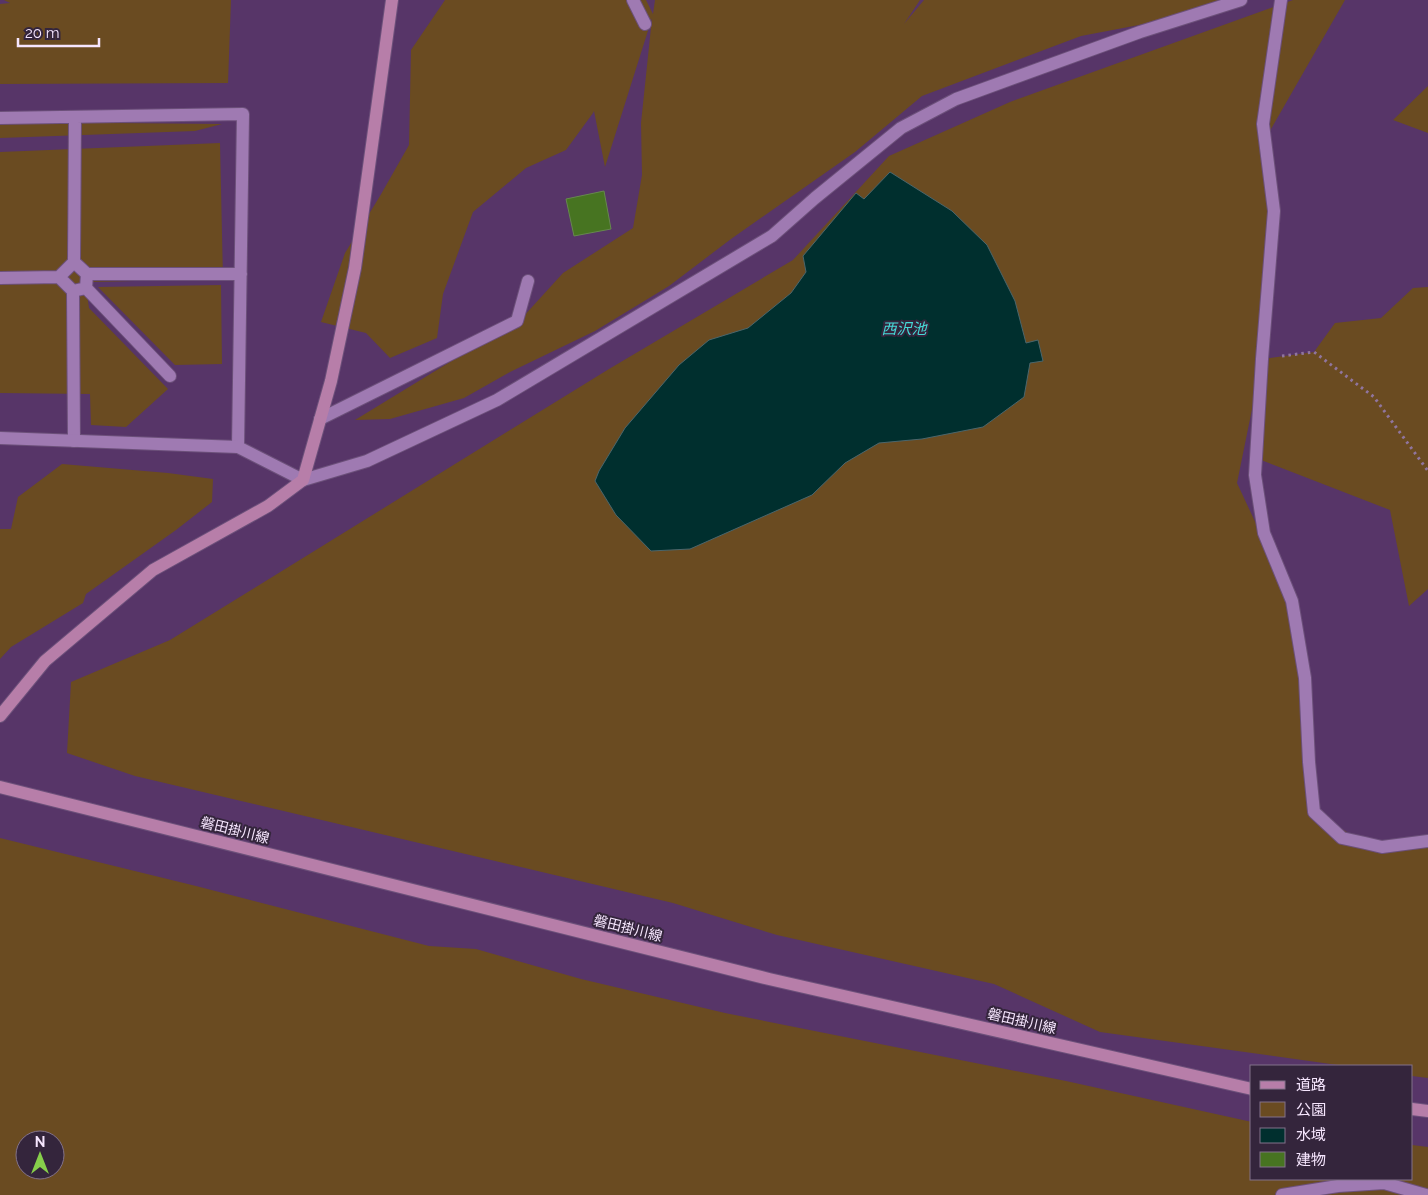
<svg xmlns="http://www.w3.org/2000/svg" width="1428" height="1195" font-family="Raleway,'Noto Sans JP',sans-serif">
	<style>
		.green { fill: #6a4b21; fill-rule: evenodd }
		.water { fill: #002f2e; stroke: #4a666c }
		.building { fill: #477421; stroke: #66884e }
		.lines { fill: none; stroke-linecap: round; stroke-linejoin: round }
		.lane-casing { stroke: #6c507a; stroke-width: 14 }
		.street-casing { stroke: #6c507a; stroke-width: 14 }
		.secondary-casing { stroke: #6c507a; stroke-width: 14 }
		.path { stroke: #90759e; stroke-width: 3; stroke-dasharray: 2.5 4; stroke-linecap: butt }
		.lane { stroke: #9f7ab2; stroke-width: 12 }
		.street { stroke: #9f7ab2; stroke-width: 12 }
		.secondary { stroke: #b77ea9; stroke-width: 12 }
		.labels { text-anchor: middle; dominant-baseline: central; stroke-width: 4; stroke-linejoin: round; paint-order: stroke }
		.street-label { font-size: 14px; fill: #f6e6fe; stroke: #34253c }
		.water-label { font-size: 15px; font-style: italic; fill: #46dad8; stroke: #34253c }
	</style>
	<rect width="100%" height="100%" fill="#573568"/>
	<path class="green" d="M4 0H231L228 83 0 84V4L10 3Z
		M445 0H646L653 14 655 0H920L904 24 924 0H1230L1197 14 1081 36 922 96 855 152 731 239 669 286 595 331 510 372 464 398 390 419 355 420 522 318 563 273 633 228 642 175 641 123 652 18 605 167 594 111 593 113 566 150 526 168 473 212 443 294 437 338 390 358 366 333 321 322 345 253 380 196 409 145 411 50Z
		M1293 0H1345L1271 129 1270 140 1273 218 1262 359 1314 352 1335 323 1381 318 1413 288 1428 287V589L1409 606 1390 510 1256 458 1261 365 1237 483 1292 601 1314 812 1365 843 1428 839V1078L1412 1076V1066H1345L1100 1032 994 984 777 935 673 903 135 776 67 753 71 682 170 640 609 369 793 260 889 156 1010 102Z
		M1428 86V133L1393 120Z
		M0 122 222 124 195 131 0 138Z
		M220 143 223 279 90 282 86 288 89 308 168 389 126 427 91 425 90 394 0 393V152Z
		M221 285 222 364 175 365 98 287Z
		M62 464 168 473 213 479 212 502 176 530 86 594 83 603 11 647 0 659V529H11L18 497Z
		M0 838 196 886 429 946 476 949 581 979 725 1013 1066 1081 1252 1122V1179H1412V1145L1428 1147V1195H0ZM25 1140H55V1170H25Z"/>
	<path class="water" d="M890 172 952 211 987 245 1015 301 1026 343 1038 340 1043 361 1030 363 1024 397 983 427 922 439 879 443 845 463 812 495 690 549 651 551 616 515 595 481 599 471 625 428 679 365 709 340 748 328 791 293 806 272 803 256 856 193 864 199Z"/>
	<path class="building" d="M604 191 611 229 574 236 566 199Z"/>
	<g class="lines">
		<defs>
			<path id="lane" d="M633 0 645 24
				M0 118 243 114 238 447
				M74 262 87 274 86 288 73 291 59 277 74 262 75 117
				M87 274H241
				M0 278 59 277
				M86 288 170 376
				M73 291 74 441
				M320 419 517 321 528 281"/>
			<path id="street" d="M1281 0 1263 124 1274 211 1262 359 1255 475 1264 533 1292 601 1305 678 1309 762 1314 812 1342 838 1365 843 1382 847 1428 841
				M0 438 238 447 303 480 367 461 497 400 772 236 815 198 901 128 956 99 1140 32 1241 0
				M1282 1195 1338 1186 1384 1183 1426 1195"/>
			<path id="secondary" d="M0 716 45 661 153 570 268 506 303 480 331 381 355 268 392 0
				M0 787 769 979 1252 1089
				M1412 1109 1428 1111"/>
		</defs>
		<use href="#lane" class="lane-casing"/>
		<use href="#street" class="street-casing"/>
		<use href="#secondary" class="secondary-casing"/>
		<path class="path" d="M1282 356 1314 352 1374 397 1428 471"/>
		<use href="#lane" class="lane"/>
		<use href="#street" class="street"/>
		<use href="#secondary" class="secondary"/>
	</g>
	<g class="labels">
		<g class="street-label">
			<text transform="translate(235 830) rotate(14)">磐田掛川線</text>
			<text transform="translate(628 928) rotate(14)">磐田掛川線</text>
			<text transform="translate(1022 1021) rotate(13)">磐田掛川線</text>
		</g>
		<g class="water-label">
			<text x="904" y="329">西沢池</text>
		</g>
	</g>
	<rect x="1250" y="1065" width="162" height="115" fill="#34253c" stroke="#82728a"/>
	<rect x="1260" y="1081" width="25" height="8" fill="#b77ea9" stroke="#82728a"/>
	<text x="1296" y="1090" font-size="15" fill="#f6e6fe">道路</text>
	<rect x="1260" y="1102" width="25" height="15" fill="#6a4b21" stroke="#82728a"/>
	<text x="1296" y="1115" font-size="15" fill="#f6e6fe">公園</text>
	<rect x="1260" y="1128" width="25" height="15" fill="#002f2e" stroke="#82728a"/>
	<text x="1296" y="1140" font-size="15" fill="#f6e6fe">水域</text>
	<rect x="1260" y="1152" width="25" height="15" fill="#477421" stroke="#82728a"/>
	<text x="1296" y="1165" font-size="15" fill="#f6e6fe">建物</text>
	<g transform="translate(40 1155)"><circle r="24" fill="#34253c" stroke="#82728a"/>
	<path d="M0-4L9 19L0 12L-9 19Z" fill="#87cf4b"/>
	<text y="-8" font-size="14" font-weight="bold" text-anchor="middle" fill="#f6e6fe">N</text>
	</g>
	<path d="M18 38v8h81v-8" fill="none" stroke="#f6e6fe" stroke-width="2.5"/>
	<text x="25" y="38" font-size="15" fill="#f6e6fe" stroke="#34253c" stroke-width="4" paint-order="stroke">20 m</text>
</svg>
